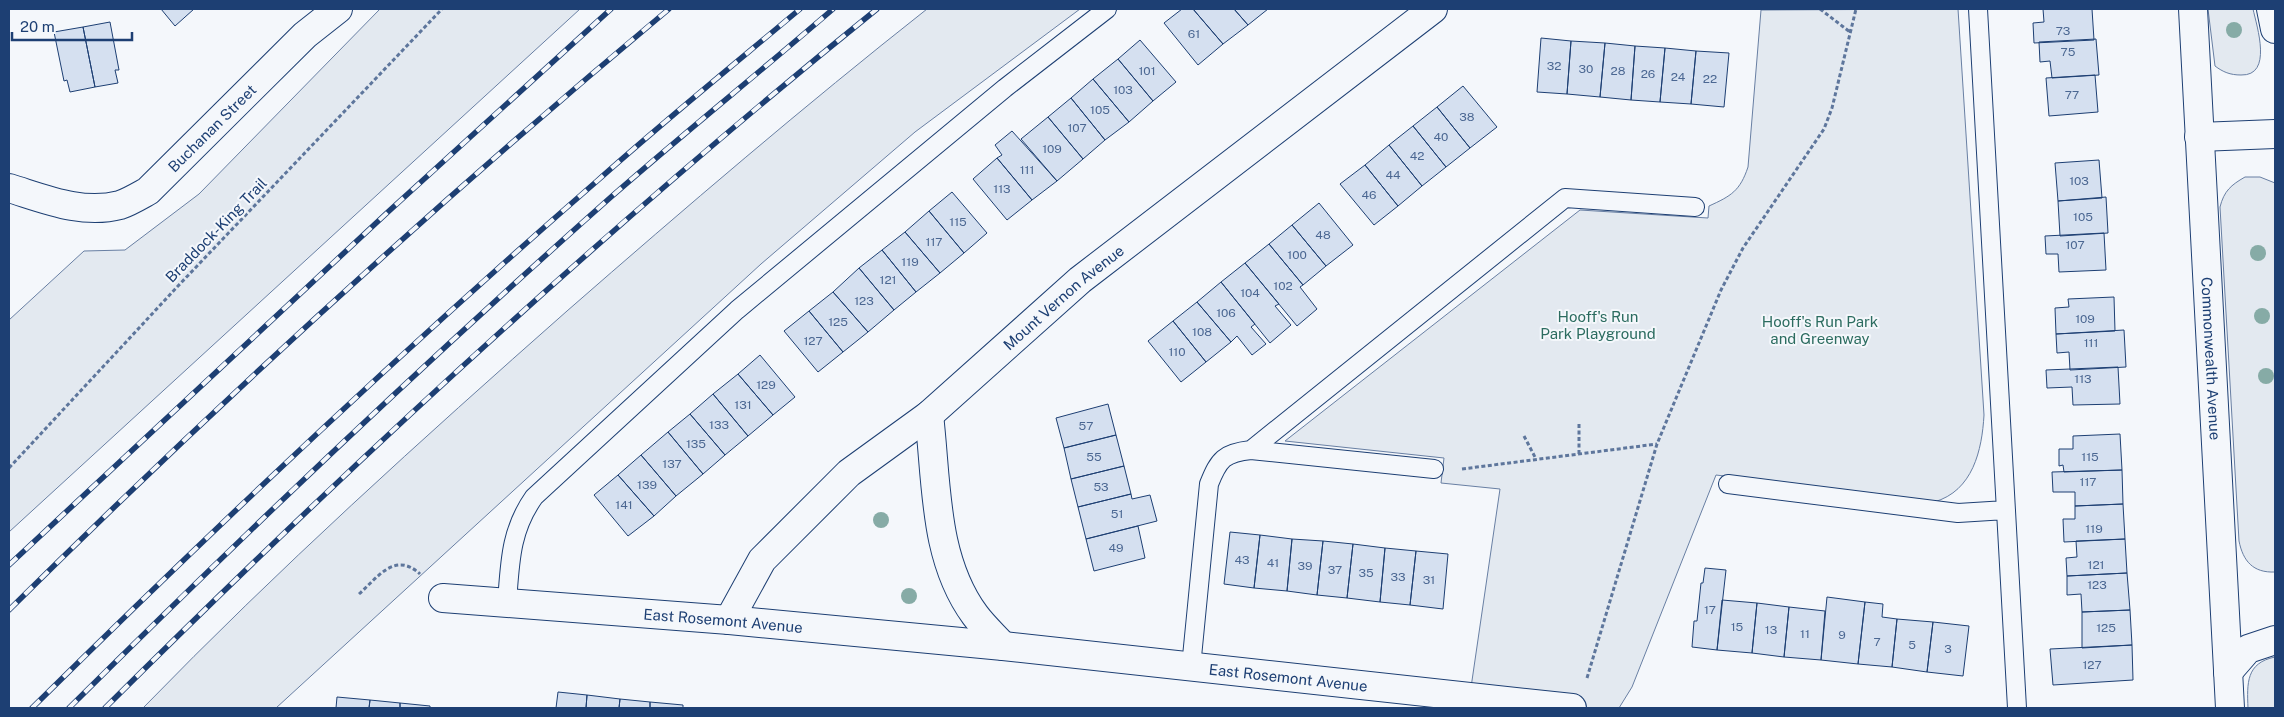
<svg xmlns="http://www.w3.org/2000/svg" width="2284" height="717" font-family="'Public Sans',sans-serif">
	<style>
		.green { fill: #e3e9f0; stroke: #687fa3 }
		.building { fill: #d5e0f0; stroke: #1d3f73 }
		.lines { fill: none; stroke-linecap: round; stroke-linejoin: round }
		.service-casing { stroke: #1d3f73; stroke-width: 20 }
		.minor-casing { stroke: #1d3f73; stroke-width: 30 }
		.tertiary-casing { stroke: #1d3f73; stroke-width: 30 }
		.path { stroke: #5e769c; stroke-width: 3; stroke-dasharray: 4 2.5; stroke-linecap: butt }
		.service { stroke: #f4f7fb; stroke-width: 18 }
		.minor { stroke: #f4f7fb; stroke-width: 28 }
		.tertiary { stroke: #f4f7fb; stroke-width: 28 }
		.rail-casing { stroke: #1d3f73; stroke-width: 5.5 }
		.rail { stroke: #f4f7fb; stroke-width: 4; stroke-dasharray: 11; stroke-linecap: butt }
		.tree { fill: #86aba6 }
		.labels { text-anchor: middle; dominant-baseline: central; stroke-width: 4; stroke-linejoin: round; paint-order: stroke }
		.number-label { font-size: 12px; fill: #4b6792 }
		.street-label { font-size: 15px; fill: #1d3f73; stroke: #f4f7fb }
		.park-label { font-size: 15px; fill: #2c6c60; stroke: #f4f7fb }
	</style>
	<rect width="100%" height="100%" fill="#f4f7fb"/>
	<path class="green" d="M380 9H580L9 532V320L84 251 125 250 199 194Z
		M927 9H1080L915 132 761 264 276 708H143C278 569 422 439 567 311 685 208 804 106 927 9Z
		M1958 9 1984 415C1982 450 1973 491 1934 502L1716 475 1632 687 1619 708H1468L1500 489 1441 483 1444 458 1285 441 1580 210 1708 218 1709 206C1731 196 1740 191 1748 167L1761 10Z
		M2208 9H2253C2257 27 2273 76 2241 75 2230 75 2223 72 2215 66Z
		M2245 177H2260L2275 183V572C2253 573 2243 561 2239 541L2220 207C2224 191 2231 185 2245 177Z
		M2275 657V708H2248C2247 683 2246 663 2275 657Z"/>
	<path class="building" d="M161 9H194L175 26Z
		M1182 9H1193L1223 44 1198 65 1164 23Z
		M1193 9H1234L1248 25 1223 44Z
		M1234 9H1268L1248 25Z
		M2043 9H2092L2094 40 2034 43 2033 23 2044 22Z
		M110 22 119 70H115L118 83 95 87 83 27Z
		M83 27 95 87 70 92 67 80 64 81 54 32Z
		M1541 38 1571 41 1567 94 1537 92Z
		M2096 39 2099 75 2052 78 2050 61 2040 62 2039 42Z
		M1140 40 1176 82 1153 101 1118 59Z
		M1571 41 1605 43 1600 97 1567 94Z
		M1605 43 1635 46 1631 100 1600 97Z
		M1635 46 1665 48 1660 102 1631 100Z
		M1665 48 1696 51 1691 104 1660 102Z
		M1696 51 1729 53 1724 107 1691 104Z
		M1118 59 1153 101 1129 122 1093 79Z
		M2095 75 2098 112 2049 116 2046 78Z
		M1093 79 1129 122 1105 140 1071 98Z
		M1463 86 1497 127 1470 148 1437 107Z
		M1071 98 1105 140 1083 159 1048 117Z
		M1437 107 1470 148 1446 167 1413 126Z
		M1048 117 1083 159 1057 181 1021 139Z
		M1413 126 1446 167 1422 186 1389 145Z
		M1012 131 1057 181 1032 200 997 158 1002 155 995 145Z
		M1389 145 1422 186 1398 206 1365 165Z
		M997 158 1032 200 1007 220 973 179Z
		M2099 160 2102 198 2058 201 2055 163Z
		M1365 165 1398 206 1374 225 1340 184Z
		M952 192 987 233 964 253 929 211Z
		M2106 197 2108 233 2060 236 2058 201Z
		M1319 203 1353 245 1326 266 1292 225Z
		M929 211 964 253 940 273 905 232Z
		M1292 225 1326 266 1303 285 1269 244Z
		M905 232 940 273 916 292 882 250Z
		M2104 233 2106 270 2059 272 2058 254H2046L2045 236Z
		M1269 244 1303 285 1300 287 1317 309 1297 326 1245 263Z
		M882 250 916 292 894 310 859 268Z
		M1245 263 1279 304 1275 306 1291 325 1270 343 1221 282Z
		M859 268 894 310 868 332 833 292Z
		M1221 282 1255 324 1251 327 1266 344 1252 355 1237 336 1231 342 1197 302Z
		M833 292 868 332 843 352 809 311Z
		M2114 297 2115 331 2056 334 2055 308 2069 307 2068 299Z
		M1197 302 1231 342 1206 362 1173 321Z
		M809 311 843 352 818 372 784 331Z
		M1173 321 1206 362 1181 382 1148 341Z
		M2124 330 2126 367 2070 370 2069 352 2057 353 2056 334Z
		M760 355 795 397 773 415 738 374Z
		M2118 367 2120 404 2073 405 2072 387 2047 388 2046 370Z
		M738 374 773 415 748 436 713 394Z
		M713 394 748 436 725 455 690 414Z
		M1108 404 1116 435 1064 448 1056 418Z
		M690 414 725 455 703 474 668 432Z
		M668 432 703 474 676 496 641 455Z
		M2120 434 2122 470 2064 472 2063 465 2059 466V449H2073V436Z
		M1116 435 1124 466 1071 479 1064 448Z
		M641 455 676 496 654 516 618 475Z
		M1124 466 1131 494 1078 507 1071 479Z
		M2122 470 2123 504 2075 506V492H2053L2052 472Z
		M618 475 654 516 628 536 594 495Z
		M1131 494 1132 499 1150 495 1157 521 1086 539 1078 507Z
		M2123 504 2125 539 2064 542 2063 519H2075V506Z
		M1138 526 1145 558 1094 571 1086 539Z
		M1230 532 1260 535 1254 588 1224 584Z
		M1260 535 1292 539 1287 591 1254 588Z
		M1292 539 1323 541 1317 595 1287 591Z
		M2125 539 2127 573 2067 576 2066 558 2077 557 2076 541Z
		M1323 541 1353 544 1347 598 1317 595Z
		M1353 544 1385 548 1380 602 1347 598Z
		M1385 548 1416 551 1410 605 1380 602Z
		M1416 551 1448 554 1443 609 1410 605Z
		M1705 568 1726 570 1717 650 1692 647 1694 621H1697L1701 583H1703Z
		M2127 573 2130 610 2082 612 2081 594 2067 595V576Z
		M1827 597 1865 602 1858 664 1821 660Z
		M1722 600 1757 603 1752 653 1717 650Z
		M1865 602 1883 604 1882 617 1897 619 1892 667 1858 664Z
		M1757 603 1789 607 1784 657 1752 653Z
		M1789 607 1825 611 1821 660 1784 657Z
		M2130 610 2132 645 2082 648V612Z
		M1897 619 1933 622 1927 672 1892 667Z
		M1933 622 1969 626 1963 676 1927 672Z
		M2132 645 2133 680 2053 685 2050 649Z
		M558 692 587 695 586 708H556Z
		M587 695 620 699 619 708H586Z
		M337 697 370 700 369 708H336Z
		M620 699 650 702V708H619Z
		M370 700 400 703V708H369Z
		M650 702 683 705V708H650Z
		M400 703 430 706V708H400Z"/>
	<g class="lines">
		<defs>
			<path id="service" d="M1978 9 2017 708
				M1251 450 1565 198 1695 207
				M1728 484 1958 513 2006 510
				M507 603C510 563 510 531 534 497L737 310 1005 88 1107 9
				M1191 667 1209 484C1219 459 1224 453 1251 450L1434 469"/>
			<g id="minor">
				<path d="M2199 137 2275 134"/>
				<path id="s1" d="M9 188C45 199 82 215 120 205 129 202 139 196 148 191L305 35 338 9"/>
				<path d="M929 415C937 482 933 558 975 615 983 626 994 636 1003 646"/>
				<path id="s2" d="M443 598 729 620 1003 646 1572 708"/>
				<path id="s3" d="M729 620 762 560 849 473 929 415 1080 280 1433 9"/>
				<path d="M2228 672 2248 649 2275 640"/>
			</g>
			<g id="tertiary">
				<path id="s4" d="M2193 9 2230 708"/>
				<path d="M2271 9 2275 29"/>
			</g>
		</defs>
		<use href="#service" class="service-casing"/>
		<use href="#minor" class="minor-casing"/>
		<use href="#tertiary" class="tertiary-casing"/>
		<path class="path" d="M1820 9 1850 32
			M1524 436 1536 459
			M1579 454V423
			M9 468 178 286 442 9
			M1462 469 1657 444
			M359 594C378 577 395 551 420 574
			M1587 678 1657 444 1721 290 1743 248 1824 129 1832 108 1856 9"/>
		<use href="#service" class="service"/>
		<use href="#minor" class="minor"/>
		<use href="#tertiary" class="tertiary"/>
		<defs>
			<path id="rail" d="M9 565 389 211 611 9
				M9 610C221 400 440 200 669 9
				M32 708C215 527 403 350 597 181 663 122 732 66 800 9
				M69 708C245 533 425 362 611 197 684 133 760 72 833 9
				M105 708C351 463 607 227 877 9"/>
		</defs>
		<use href="#rail" class="rail-casing"/>
		<use href="#rail" class="rail"/>
	</g>
	<g class="tree">
		<circle cx="2234" cy="30" r="8"/>
		<circle cx="2258" cy="253" r="8"/>
		<circle cx="2262" cy="316" r="8"/>
		<circle cx="2266" cy="376" r="8"/>
		<circle cx="881" cy="520" r="8"/>
		<circle cx="909" cy="596" r="8"/>
	</g>
	<g class="labels">
		<g class="number-label">
			<text x="2063" y="31">73</text>
			<text x="1194" y="34">61</text>
			<text x="2068" y="52">75</text>
			<text x="1554" y="66">32</text>
			<text x="1586" y="69">30</text>
			<text x="1147" y="71">101</text>
			<text x="1618" y="71">28</text>
			<text x="1648" y="74">26</text>
			<text x="1678" y="77">24</text>
			<text x="1710" y="79">22</text>
			<text x="1123" y="90">103</text>
			<text x="2072" y="95">77</text>
			<text x="1100" y="110">105</text>
			<text x="1467" y="117">38</text>
			<text x="1077" y="128">107</text>
			<text x="1441" y="137">40</text>
			<text x="1052" y="149">109</text>
			<text x="1417" y="156">42</text>
			<text x="1027" y="170">111</text>
			<text x="1393" y="175">44</text>
			<text x="2079" y="181">103</text>
			<text x="1002" y="189">113</text>
			<text x="1369" y="195">46</text>
			<text x="2083" y="217">105</text>
			<text x="958" y="222">115</text>
			<text x="1323" y="235">48</text>
			<text x="934" y="242">117</text>
			<text x="2075" y="245">107</text>
			<text x="1297" y="255">100</text>
			<text x="910" y="262">119</text>
			<text x="888" y="280">121</text>
			<text x="1283" y="286">102</text>
			<text x="1250" y="293">104</text>
			<text x="864" y="301">123</text>
			<text x="1226" y="313">106</text>
			<text x="2085" y="319">109</text>
			<text x="838" y="322">125</text>
			<text x="1202" y="332">108</text>
			<text x="813" y="341">127</text>
			<text x="2091" y="343">111</text>
			<text x="1177" y="352">110</text>
			<text x="2083" y="379">113</text>
			<text x="766" y="385">129</text>
			<text x="743" y="405">131</text>
			<text x="719" y="425">133</text>
			<text x="1086" y="426">57</text>
			<text x="696" y="444">135</text>
			<text x="1094" y="457">55</text>
			<text x="2090" y="457">115</text>
			<text x="672" y="464">137</text>
			<text x="2088" y="482">117</text>
			<text x="647" y="485">139</text>
			<text x="1101" y="487">53</text>
			<text x="624" y="505">141</text>
			<text x="1117" y="514">51</text>
			<text x="2094" y="529">119</text>
			<text x="1116" y="548">49</text>
			<text x="1242" y="560">43</text>
			<text x="1273" y="563">41</text>
			<text x="2096" y="565">121</text>
			<text x="1305" y="566">39</text>
			<text x="1335" y="570">37</text>
			<text x="1366" y="573">35</text>
			<text x="1398" y="577">33</text>
			<text x="1429" y="580">31</text>
			<text x="2097" y="585">123</text>
			<text x="1710" y="610">17</text>
			<text x="1737" y="627">15</text>
			<text x="2106" y="628">125</text>
			<text x="1771" y="630">13</text>
			<text x="1805" y="634">11</text>
			<text x="1842" y="635">9</text>
			<text x="1877" y="642">7</text>
			<text x="1912" y="645">5</text>
			<text x="1948" y="649">3</text>
			<text x="2092" y="665">127</text>
		</g>
		<g class="street-label">
			<text stroke="none"><textPath href="#s1" startOffset="235">Buchanan Street</textPath></text>
			<text transform="translate(216 230) rotate(-46)">Braddock-King Trail</text>
			<text stroke="none"><textPath href="#s3" startOffset="469">Mount Vernon Avenue</textPath></text>
			<text stroke="none"><textPath href="#s4" startOffset="350">Commonwealth Avenue</textPath></text>
			<text stroke="none"><textPath href="#s2" startOffset="281">East Rosemont Avenue</textPath></text>
			<text stroke="none"><textPath href="#s2" startOffset="849">East Rosemont Avenue</textPath></text>
		</g>
		<g class="park-label">
			<text x="1598" y="316">Hooff's Run<tspan x="1598" dy="17">Park Playground</tspan></text>
			<text x="1820" y="321">Hooff's Run Park<tspan x="1820" dy="17">and Greenway</tspan></text>
		</g>
	</g>
	<rect width="2284" height="717" fill="none" stroke="#1d3f73" stroke-width="20"/>
	<path d="M12 32v8h120v-8" fill="none" stroke="#1d3f73" stroke-width="2.5"/>
	<text x="20" y="32" font-size="15" fill="#1d3f73" stroke="#f4f7fb" stroke-width="4" paint-order="stroke">20 m</text>
</svg>
